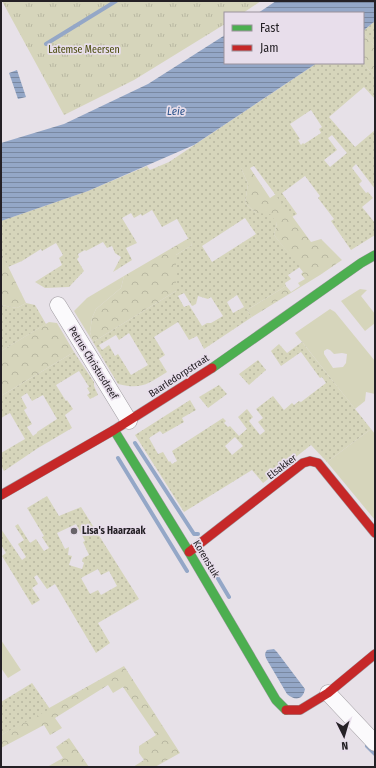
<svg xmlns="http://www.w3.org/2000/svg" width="376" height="768" font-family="'Fira Sans Condensed',sans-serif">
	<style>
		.grass { fill: #d6d5bb; fill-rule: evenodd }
		.forest { fill: url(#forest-crowns) }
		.park { fill: url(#park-tufts) }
		.garden { fill: url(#garden-dots); fill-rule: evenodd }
		.water { fill: url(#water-rules) }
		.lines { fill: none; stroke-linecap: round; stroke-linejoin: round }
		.stream { stroke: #94a7c7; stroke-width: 4 }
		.street-casing { stroke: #9e9a9f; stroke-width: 17 }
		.fast-casing { stroke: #9e9a9f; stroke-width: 10 }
		.jam-casing { stroke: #9e9a9f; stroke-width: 10 }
		.street { stroke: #fbfafc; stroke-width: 16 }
		.fast { stroke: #4caf50; stroke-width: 9 }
		.jam { stroke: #c62828; stroke-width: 9 }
		.poi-dot { fill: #686469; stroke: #e8deeb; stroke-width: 1.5 }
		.labels { text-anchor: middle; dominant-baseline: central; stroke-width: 3.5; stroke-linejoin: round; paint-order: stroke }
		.park-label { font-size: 10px; fill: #464806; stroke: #e8deeb }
		.street-label { font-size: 10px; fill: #242025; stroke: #e8deeb }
		.poi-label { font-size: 10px; font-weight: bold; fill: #242025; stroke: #e8deeb; text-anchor: start }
		.water-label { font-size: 11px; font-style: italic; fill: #2f568e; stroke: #e8deeb }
	</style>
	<defs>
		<pattern id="forest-crowns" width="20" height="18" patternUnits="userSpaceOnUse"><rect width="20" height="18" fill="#d6d5bb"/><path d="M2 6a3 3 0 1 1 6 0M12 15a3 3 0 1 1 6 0" fill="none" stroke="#b8b7a1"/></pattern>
		<pattern id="park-tufts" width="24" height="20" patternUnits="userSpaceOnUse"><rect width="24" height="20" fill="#d6d5bb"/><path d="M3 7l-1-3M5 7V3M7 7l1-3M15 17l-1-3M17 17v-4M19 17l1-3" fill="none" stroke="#b8b7a1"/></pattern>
		<pattern id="garden-dots" width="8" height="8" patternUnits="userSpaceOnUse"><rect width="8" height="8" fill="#d6d5bb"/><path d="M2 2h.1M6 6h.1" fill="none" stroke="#b8b7a1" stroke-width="1.8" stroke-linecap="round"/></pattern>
		<pattern id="water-rules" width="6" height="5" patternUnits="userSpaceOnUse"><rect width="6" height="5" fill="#94a7c7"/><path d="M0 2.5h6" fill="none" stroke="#7988a1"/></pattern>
	</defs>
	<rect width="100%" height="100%" fill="#e7e1e8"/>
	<path class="grass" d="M124 276 121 288 96 309 92 318 90 332 93 342 74 311 87 298Z
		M360 289 367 290 361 296 375 314V323L365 331 341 301Z
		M330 309 335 312 375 361V394L366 392 365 401 355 409 295 333ZM327 349 330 350 334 354 342 353 347 354 346 363 343 367 333 368 324 354V351Z
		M371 429 375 434V520L327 462Z
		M1 640 21 670 8 678 1 668Z"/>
	<path class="forest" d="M363 33 375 46V77L363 63Z
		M241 168H250L270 198 276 194 311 242 321 239 342 260 320 275 252 317 247 310 286 286 291 292 300 286 298 283 305 279 301 274 303 272 274 235 277 223 256 213 245 203 248 184Z
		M189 238 192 245 176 255V291L93 342 90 332 92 318 96 309 121 288 124 276Z
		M1 252 26 303 17 308 1 305Z
		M49 322 57 323 74 352 1 396V351Z
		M124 666 180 753 155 767H133L144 760 139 753V746L156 735 123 687 113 693 108 685 55 718 62 728 50 735 44 725 1 748V735Z
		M69 738 89 767H47L63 758 56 747Z"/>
	<path class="park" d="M2 1H261L243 13H225V24L134 80 64 115Z"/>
	<path class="garden" d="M375 21V46L363 33V31Z
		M317 63H363L375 77V99L364 87 329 117 355 147 375 130V189L356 164 352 168 362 181 359 184 366 193 368 192 373 198 362 207 375 223V235L351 250 331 221 334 219 318 198 320 196 305 176 282 193 297 214 292 217 254 166 250 168H241L248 184 245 203 256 213 270 214 277 223 274 235 300 267 288 275 291 279 285 283 286 286 247 310 252 317 204 349 197 336 189 340 178 322 154 337 165 355 159 359 167 372C147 384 142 390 118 384L93 342 176 291V255L192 245 177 219 162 227 152 210 142 216 141 214 134 218 131 213 122 218 137 243 126 248 132 260 113 272 121 257 115 253 112 246 107 248 103 242 86 251 85 250 78 254 79 257 77 259 84 271 69 287 45 288 35 282 62 265 59 258 63 255 56 243 42 251 41 249 22 261 8 267 1 252V221L88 191 147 166 150 170 169 162ZM311 110 322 127 319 129 321 133 304 144 303 143 301 145 298 140 300 139 290 124ZM332 135 347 153 330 167 324 160 337 150 328 138ZM245 218 256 234 212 262 202 246ZM184 293 192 306 196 304 198 296 208 299 211 297 223 316 211 323H207L202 326 189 305 184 307 178 296ZM237 295 244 307 233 313 227 302ZM129 333 148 365 131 375 118 354 115 356 109 345 102 350 99 345 116 335 119 340Z
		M26 303 35 305 46 324 1 351V305L17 308Z
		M302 342 371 429 327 462 311 445 263 483 252 470 184 512 135 435 190 400 196 410 182 418 184 422 163 434 160 431 149 438 158 454 163 452 169 462 170 461 172 464 177 461 172 451 223 418 226 421 224 423 228 427 230 426 239 436 247 429 238 417 247 409 253 417 249 421 260 435 265 431 258 422 263 418 256 409 273 396 284 410 292 403 294 405 299 401 301 402 326 383 322 377 320 378 301 352 281 366 271 351 279 344 287 353ZM235 437 243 446 232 455 225 446Z
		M74 352 94 382V386L98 395 90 399 87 395 90 393 87 388 89 387 79 371 56 385 66 401 67 400 73 409 65 415 72 428 38 448 4 471 1 466V453L25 439 10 413 1 418V396ZM27 393 32 401 43 395 57 419 37 432V433L33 436 27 427 32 424 24 410 27 408 21 397Z
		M258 360 266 370 249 385 239 374Z
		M219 385 227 394 208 408 199 397Z
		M47 496 59 516 81 507 139 599 98 623 110 643 96 653 55 584 47 589 37 575 34 577 38 584 32 588 40 600 32 605 2 556 6 553 1 545V529L22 560 26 557 18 544 24 540 15 526 18 524 30 543 36 539 44 551 49 548 42 537 44 536 27 508ZM76 524 85 541 83 542 89 555 83 558 82 561 84 563 82 569 69 565 72 556 68 555 69 547 65 549 57 533ZM98 569 101 575 109 571 117 586 101 595 98 590 90 594 81 578Z
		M32 683 50 709 1 735V702Z"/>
	<path class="water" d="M276 1H375V21L363 31V13H258Z
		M225 35V63H317L194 145 88 191 1 221V143L64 124 148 84Z
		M17 70 26 97 18 99 9 73Z
		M274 649 277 652 305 689C303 700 295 701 287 694L267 660C265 656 264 654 267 650Z"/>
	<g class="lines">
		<path class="stream" d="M46 44 116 1
			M135 443 194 534H198
			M118 458 187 571
			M204 555 229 597
			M367 746 375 754"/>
		<defs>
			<path id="street" d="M58 305 129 421
				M328 693 375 743"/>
			<path id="fast" d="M212 368 361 263 375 255
				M114 430 189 552 276 700 286 710"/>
			<path id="jam" d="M1 495 114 430 212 368
				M189 552 303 463 310 461 318 463 375 533
				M286 710H300L328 693 375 654"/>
		</defs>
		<use href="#street" class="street-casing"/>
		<use href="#fast" class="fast-casing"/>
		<use href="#jam" class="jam-casing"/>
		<use href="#street" class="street"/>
		<use href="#fast" class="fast"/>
		<use href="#jam" class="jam"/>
	</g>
	<circle class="poi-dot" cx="74" cy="531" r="4"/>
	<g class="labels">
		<g class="park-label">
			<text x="84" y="50">Latemse Meersen</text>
		</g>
		<g class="street-label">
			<text transform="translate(93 363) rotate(58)">Petrus Christusdreef</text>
			<text transform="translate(179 376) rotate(-33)">Baarledorpstraat</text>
			<text transform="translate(282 467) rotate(-37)">Elsakker</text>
			<text transform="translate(206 559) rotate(59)">Korenstuk</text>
		</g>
		<g class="poi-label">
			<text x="82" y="531">Lisa's Haarzaak</text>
		</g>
		<g class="water-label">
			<text x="176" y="111">Leie</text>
		</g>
	</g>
	<rect width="376" height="768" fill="none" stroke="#242025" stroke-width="4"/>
	<rect x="224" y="12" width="140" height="52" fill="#e8deeb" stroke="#9a929c"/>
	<rect x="232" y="25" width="20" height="6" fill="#4caf50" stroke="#9a929c"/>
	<text x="260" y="32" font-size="12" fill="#242025">Fast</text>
	<rect x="232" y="45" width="20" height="6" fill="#c62828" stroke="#9a929c"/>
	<text x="260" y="52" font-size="12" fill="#242025">Jam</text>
	<g transform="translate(344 736) rotate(175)" stroke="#e8deeb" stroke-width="3" paint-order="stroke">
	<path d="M0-3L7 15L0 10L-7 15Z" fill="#242025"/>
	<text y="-6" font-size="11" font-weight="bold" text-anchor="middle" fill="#242025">N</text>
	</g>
</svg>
